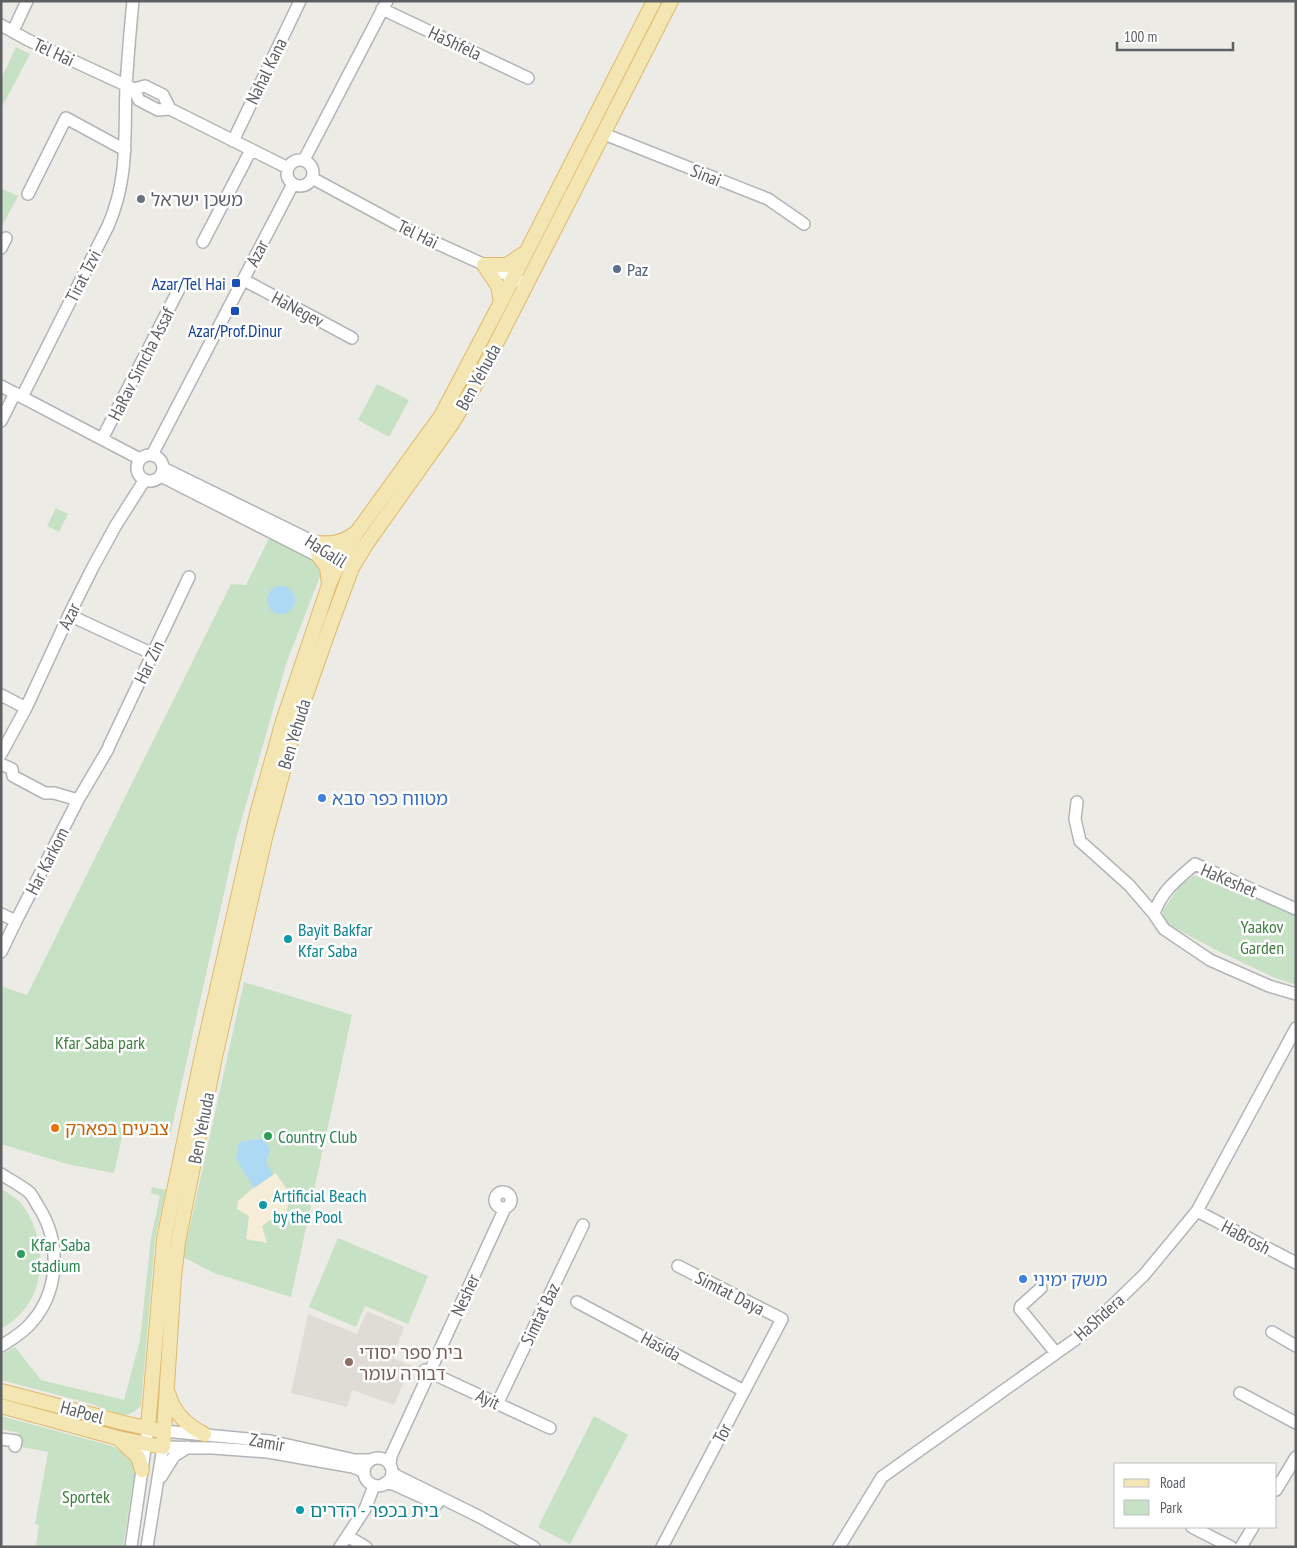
<svg xmlns="http://www.w3.org/2000/svg" width="1297" height="1548" font-family="'PT Sans Narrow','Noto Sans Hebrew',sans-serif">
	<style>
		.education { fill: #dfdcd6 }
		.green { fill: #c6e1c4 }
		.sand { fill: #f5edd7 }
		.water { fill: #aed9f4 }
		.lines { fill: none; stroke-linecap: round; stroke-linejoin: round }
		.minor-casing { stroke: #b2b5b8; stroke-width: 14 }
		.major-casing { stroke: #dfb96c; stroke-width: 16 }
		.minor { stroke: #fff; stroke-width: 11 }
		.major { stroke: #f4e6b2; stroke-width: 14 }
		.worship-dot { fill: #6b7280; stroke: #fff; stroke-width: 2 }
		.service-dot { fill: #5c6f8a; stroke: #fff; stroke-width: 2 }
		.transit-dot { fill: #1a4fb4; stroke: #fff; stroke-width: 2 }
		.shop-dot { fill: #3f7fe0; stroke: #fff; stroke-width: 2 }
		.culture-dot { fill: #0f9aa8; stroke: #fff; stroke-width: 2 }
		.food-dot { fill: #e8710a; stroke: #fff; stroke-width: 2 }
		.leisure-dot { fill: #2e9e5b; stroke: #fff; stroke-width: 2 }
		.education-dot { fill: #8d6e63; stroke: #fff; stroke-width: 2 }
		.labels { text-anchor: middle; dominant-baseline: central; stroke-width: 5; stroke-linejoin: round; paint-order: stroke }
		.street-label { font-size: 18px; fill: #5d6063; stroke: #fff }
		.worship-label { font-size: 18px; fill: #5b616d; stroke: #fff; text-anchor: start }
		.service-label { font-size: 18px; fill: #4e5e75; stroke: #fff; text-anchor: start }
		.transit-label { font-size: 18px; fill: #164399; stroke: #fff; text-anchor: end }
		.shop-label { font-size: 18px; fill: #366cbe; stroke: #fff; text-anchor: start }
		.park-label { font-size: 18px; fill: #407e40; stroke: #fff }
		.culture-label { font-size: 18px; fill: #0d838f; stroke: #fff; text-anchor: start }
		.food-label { font-size: 18px; fill: #c56008; stroke: #fff; text-anchor: start }
		.leisure-label { font-size: 18px; fill: #27864d; stroke: #fff; text-anchor: start }
		.education-label { font-size: 18px; fill: #785e54; stroke: #fff; text-anchor: start }
	</style>
	<rect width="100%" height="100%" fill="#edebe5"/>
	<path class="education" d="M367 1311 404 1327 393 1358 411 1366 394 1405 352 1390 347 1407 291 1393 308 1314 357 1334Z"/>
	<path class="green" d="M16 47 30 54 1 109V79Z
		M1 188 18 196 1 228Z
		M377 384 409 400 389 437 358 420Z
		M56 508 68 514 59 532 47 526Z
		M271 534 316 558 321 574 287 661 236 839 170 1136 124 1127 114 1173 67 1164 1 1144V986L27 995 231 584 246 585Z
		M1193 876 1203 877 1296 914V985L1273 977 1216 950 1169 925 1163 914V910L1180 886Z
		M244 982 352 1015 291 1297 214 1273 183 1257Z
		M152 1187 166 1190 155 1239 141 1405C136 1412 129 1415 121 1415L88 1403 1 1380V1355L15 1347 41 1380 124 1400 140 1340 151 1238 160 1196 151 1193Z
		M1 1188C7 1193 15 1197 20 1202 43 1230 48 1275 27 1306 20 1316 11 1323 1 1329Z
		M338 1238 428 1276 408 1324 365 1306 356 1327 309 1307Z
		M1 1395 144 1432 142 1435 1 1401Z
		M1 1416 112 1446 128 1455 135 1471 123 1547H36L39 1525 35 1524 48 1452 17 1446 19 1433 1 1429Z
		M594 1416 628 1435 570 1544 538 1527Z"/>
	<path class="sand" d="M276 1173C288 1192 294 1193 285 1215L276 1216 262 1226 267 1243 246 1239 249 1216 237 1209 238 1201 260 1182Z"/>
	<path class="water" d="M267 600a14 14 0 1 1 28 0a14 14 0 1 1-28 0Z
		M258 1139 264 1140 270 1149 266 1163 273 1175 254 1188 236 1159 239 1142Z"/>
	<g class="lines">
		<defs>
			<path id="minor" d="M382 9 528 78
				M1 25 28 40 134 89 139 100 158 110 170 109 288 168
				M13 31 27 1
				M134 89 145 86 163 95 170 109
				M604 134 768 199 804 224
				M233 141 300 1
				M287 173a13 13 0 1 1 26 0a13 13 0 1 1-26 0Z
				M304 160 387 1
				M312 178 412 232 527 284
				M28 194 66 118 125 150
				M203 242 251 150
				M1 248 6 238
				M244 280 352 338
				M1 386 140 459
				M22 397 108 226C129 178 124 137 126 86 128 58 130 29 133 1
				M1 421 15 393
				M102 439 179 289
				M137 468a13 13 0 1 1 26 0a13 13 0 1 1-26 0Z
				M152 455 293 184
				M163 468 316 543 342 557 348 563
				M161 476 324 559
				M69 615 153 654
				M1 695 26 708
				M109 746 189 577
				M1 754 26 708 69 615 93 567 116 525 144 481
				M1 764 12 769 13 776 45 793H54L78 800
				M1077 802 1075 819 1080 841 1129 885 1154 914 1164 929 1210 960 1269 986 1296 994
				M1 914 16 921 1 952
				M1154 914C1161 891 1178 879 1195 864L1296 909
				M16 921 78 800 108 749
				M1 1174C10 1180 22 1186 30 1193 33 1197 36 1202 38 1206 61 1241 60 1291 31 1323 23 1333 12 1339 1 1346
				M495 1200a8 8 0 1 1 16 0a8 8 0 1 1-16 0Z
				M1197 1211 1296 1263
				M1041 1288 1021 1306 1020 1309 1056 1353
				M577 1302 744 1391
				M1272 1332 1296 1346
				M425 1370 550 1428
				M1240 1393 1296 1423
				M497 1404 583 1225
				M164 1431 270 1441 355 1460H369
				M1 1439 16 1441 15 1446
				M364 1472a14 14 0 1 1 28 0a14 14 0 1 1-28 0Z
				M390 1464 391 1456 505 1208
				M392 1472 397 1476 480 1517 534 1547
				M161 1477 174 1456 188 1447
				M385 1483 393 1484 437 1504
				M1276 1490 1296 1457
				M1192 1527 1231 1547
				M347 1536 366 1547
				M131 1547 148 1428
				M147 1547 163 1447 213 1448 268 1452 353 1467 364 1472
				M340 1547 365 1509 374 1486
				M662 1547 782 1319 678 1266
				M839 1547 882 1477 1083 1334 1144 1275 1197 1211 1296 1028
				M1241 1547 1253 1527"/>
			<path id="major" d="M484 265H507L523 254
				M484 265 498 286 501 302
				M316 543C331 544 342 543 354 534
				M318 555 327 567 329 584
				M1 1391 124 1423 156 1430
				M168 1393C173 1412 186 1425 204 1434
				M1 1406 118 1438 163 1447 174 1277 178 1242 215 1057 265 838 296 723 331 624 352 568 367 543 451 425 474 387 671 1
				M148 1428 164 1239 202 1055 257 814 283 721 329 585 338 565 357 532 441 416 501 302 654 1
				M120 1440 138 1457 142 1470"/>
		</defs>
		<use href="#minor" class="minor-casing"/>
		<use href="#major" class="major-casing"/>
		<use href="#minor" class="minor"/>
		<use href="#major" class="major"/>
	</g>
	<circle class="worship-dot" cx="141" cy="199" r="5"/>
	<circle class="service-dot" cx="617" cy="269" r="5"/>
	<g class="transit-dot">
		<rect x="231" y="278" width="10" height="10" rx="2.5"/>
		<rect x="230" y="306" width="10" height="10" rx="2.5"/>
	</g>
	<g class="shop-dot">
		<circle cx="322" cy="798" r="5"/>
		<circle cx="1023" cy="1279" r="5"/>
	</g>
	<g class="culture-dot">
		<circle cx="288" cy="939" r="5"/>
		<circle cx="263" cy="1205" r="5"/>
		<circle cx="300" cy="1510" r="5"/>
	</g>
	<circle class="food-dot" cx="55" cy="1128" r="5"/>
	<g class="leisure-dot">
		<circle cx="268" cy="1136" r="5"/>
		<circle cx="21" cy="1254" r="5"/>
	</g>
	<circle class="education-dot" cx="349" cy="1362" r="5"/>
	<g class="labels">
		<g class="street-label">
			<text transform="translate(455 43) rotate(25)">HaShfela</text>
			<text transform="translate(54 52) rotate(25)">Tel Hai</text>
			<text transform="translate(266 71) rotate(-64)">Nahal Kana</text>
			<text transform="translate(706 175) rotate(22)">Sinai</text>
			<text transform="translate(418 234) rotate(26)">Tel Hai</text>
			<text transform="translate(257 253) rotate(-63)">Azar</text>
			<text transform="translate(83 276) rotate(-63)">Tirat Tzvi</text>
			<text transform="translate(298 309) rotate(28)">HaNegev</text>
			<text transform="translate(141 364) rotate(-63)">HaRav Simcha Assaf</text>
			<text transform="translate(478 377) rotate(-61)">Ben Yehuda</text>
			<text transform="translate(326 551) rotate(32)">HaGalil</text>
			<text transform="translate(69 616) rotate(-64)">Azar</text>
			<text transform="translate(149 662) rotate(-64)">Har Zin</text>
			<text transform="translate(294 734) rotate(-73)">Ben Yehuda</text>
			<text transform="translate(47 861) rotate(-63)">Har Karkom</text>
			<text transform="translate(1229 880) rotate(23)">HaKeshet</text>
			<text transform="translate(201 1128) rotate(-79)">Ben Yehuda</text>
			<text transform="translate(1246 1237) rotate(28)">HaBrosh</text>
			<text transform="translate(730 1293) rotate(27)">Simtat Daya</text>
			<text transform="translate(465 1295) rotate(-65)">Nesher</text>
			<text transform="translate(540 1314) rotate(-64)">Simtat Baz</text>
			<text transform="translate(1099 1317) rotate(-42)">HaShdera</text>
			<text transform="translate(661 1346) rotate(28)">Hasida</text>
			<text transform="translate(488 1399) rotate(25)">Ayit</text>
			<text transform="translate(82 1412) rotate(15)">HaPoel</text>
			<text transform="translate(722 1433) rotate(-62)">Tor</text>
			<text transform="translate(267 1442) rotate(10)">Zamir</text>
		</g>
		<g class="worship-label">
			<text x="151" y="199">משכן ישראל</text>
		</g>
		<g class="service-label">
			<text x="627" y="269">Paz</text>
		</g>
		<g class="transit-label">
			<text x="226" y="283">Azar/Tel Hai</text>
			<text x="235" y="330" text-anchor="middle">Azar/Prof.Dinur</text>
		</g>
		<g class="shop-label">
			<text x="332" y="798">מטווח כפר סבא</text>
			<text x="1033" y="1279">משק ימיני</text>
		</g>
		<g class="park-label">
			<text x="1262" y="926">Yaakov<tspan x="1262" dy="21">Garden</tspan></text>
			<text x="100" y="1042">Kfar Saba park</text>
			<text x="86" y="1496">Sportek</text>
		</g>
		<g class="culture-label">
			<text x="298" y="929">Bayit Bakfar<tspan x="298" dy="21">Kfar Saba</tspan></text>
			<text x="273" y="1195">Artificial Beach<tspan x="273" dy="21">by the Pool</tspan></text>
			<text x="310" y="1510">בית בכפר - הדרים</text>
		</g>
		<g class="food-label">
			<text x="65" y="1128">צבעים בפארק</text>
		</g>
		<g class="leisure-label">
			<text x="278" y="1136">Country Club</text>
			<text x="31" y="1244">Kfar Saba<tspan x="31" dy="21">stadium</tspan></text>
		</g>
		<g class="education-label">
			<text x="359" y="1352">בית ספר יסודי<tspan x="359" dy="21">דבורה עומר</tspan></text>
		</g>
	</g>
	<rect width="1297" height="1548" fill="none" stroke="#5d6063" stroke-width="5"/>
	<rect x="1114" y="1463" width="162" height="65" fill="#ffffff" stroke="#bebfc1"/>
	<rect x="1124" y="1479" width="25" height="8" fill="#f4e6b2" stroke="#bebfc1"/>
	<text x="1160" y="1488" font-size="15" fill="#5d6063">Road</text>
	<rect x="1124" y="1500" width="25" height="15" fill="#c6e1c4" stroke="#bebfc1"/>
	<text x="1160" y="1513" font-size="15" fill="#5d6063">Park</text>
	<path d="M1117 42v8h116v-8" fill="none" stroke="#5d6063" stroke-width="2.5"/>
	<text x="1124" y="42" font-size="15" fill="#5d6063" stroke="#ffffff" stroke-width="4" paint-order="stroke">100 m</text>
</svg>
